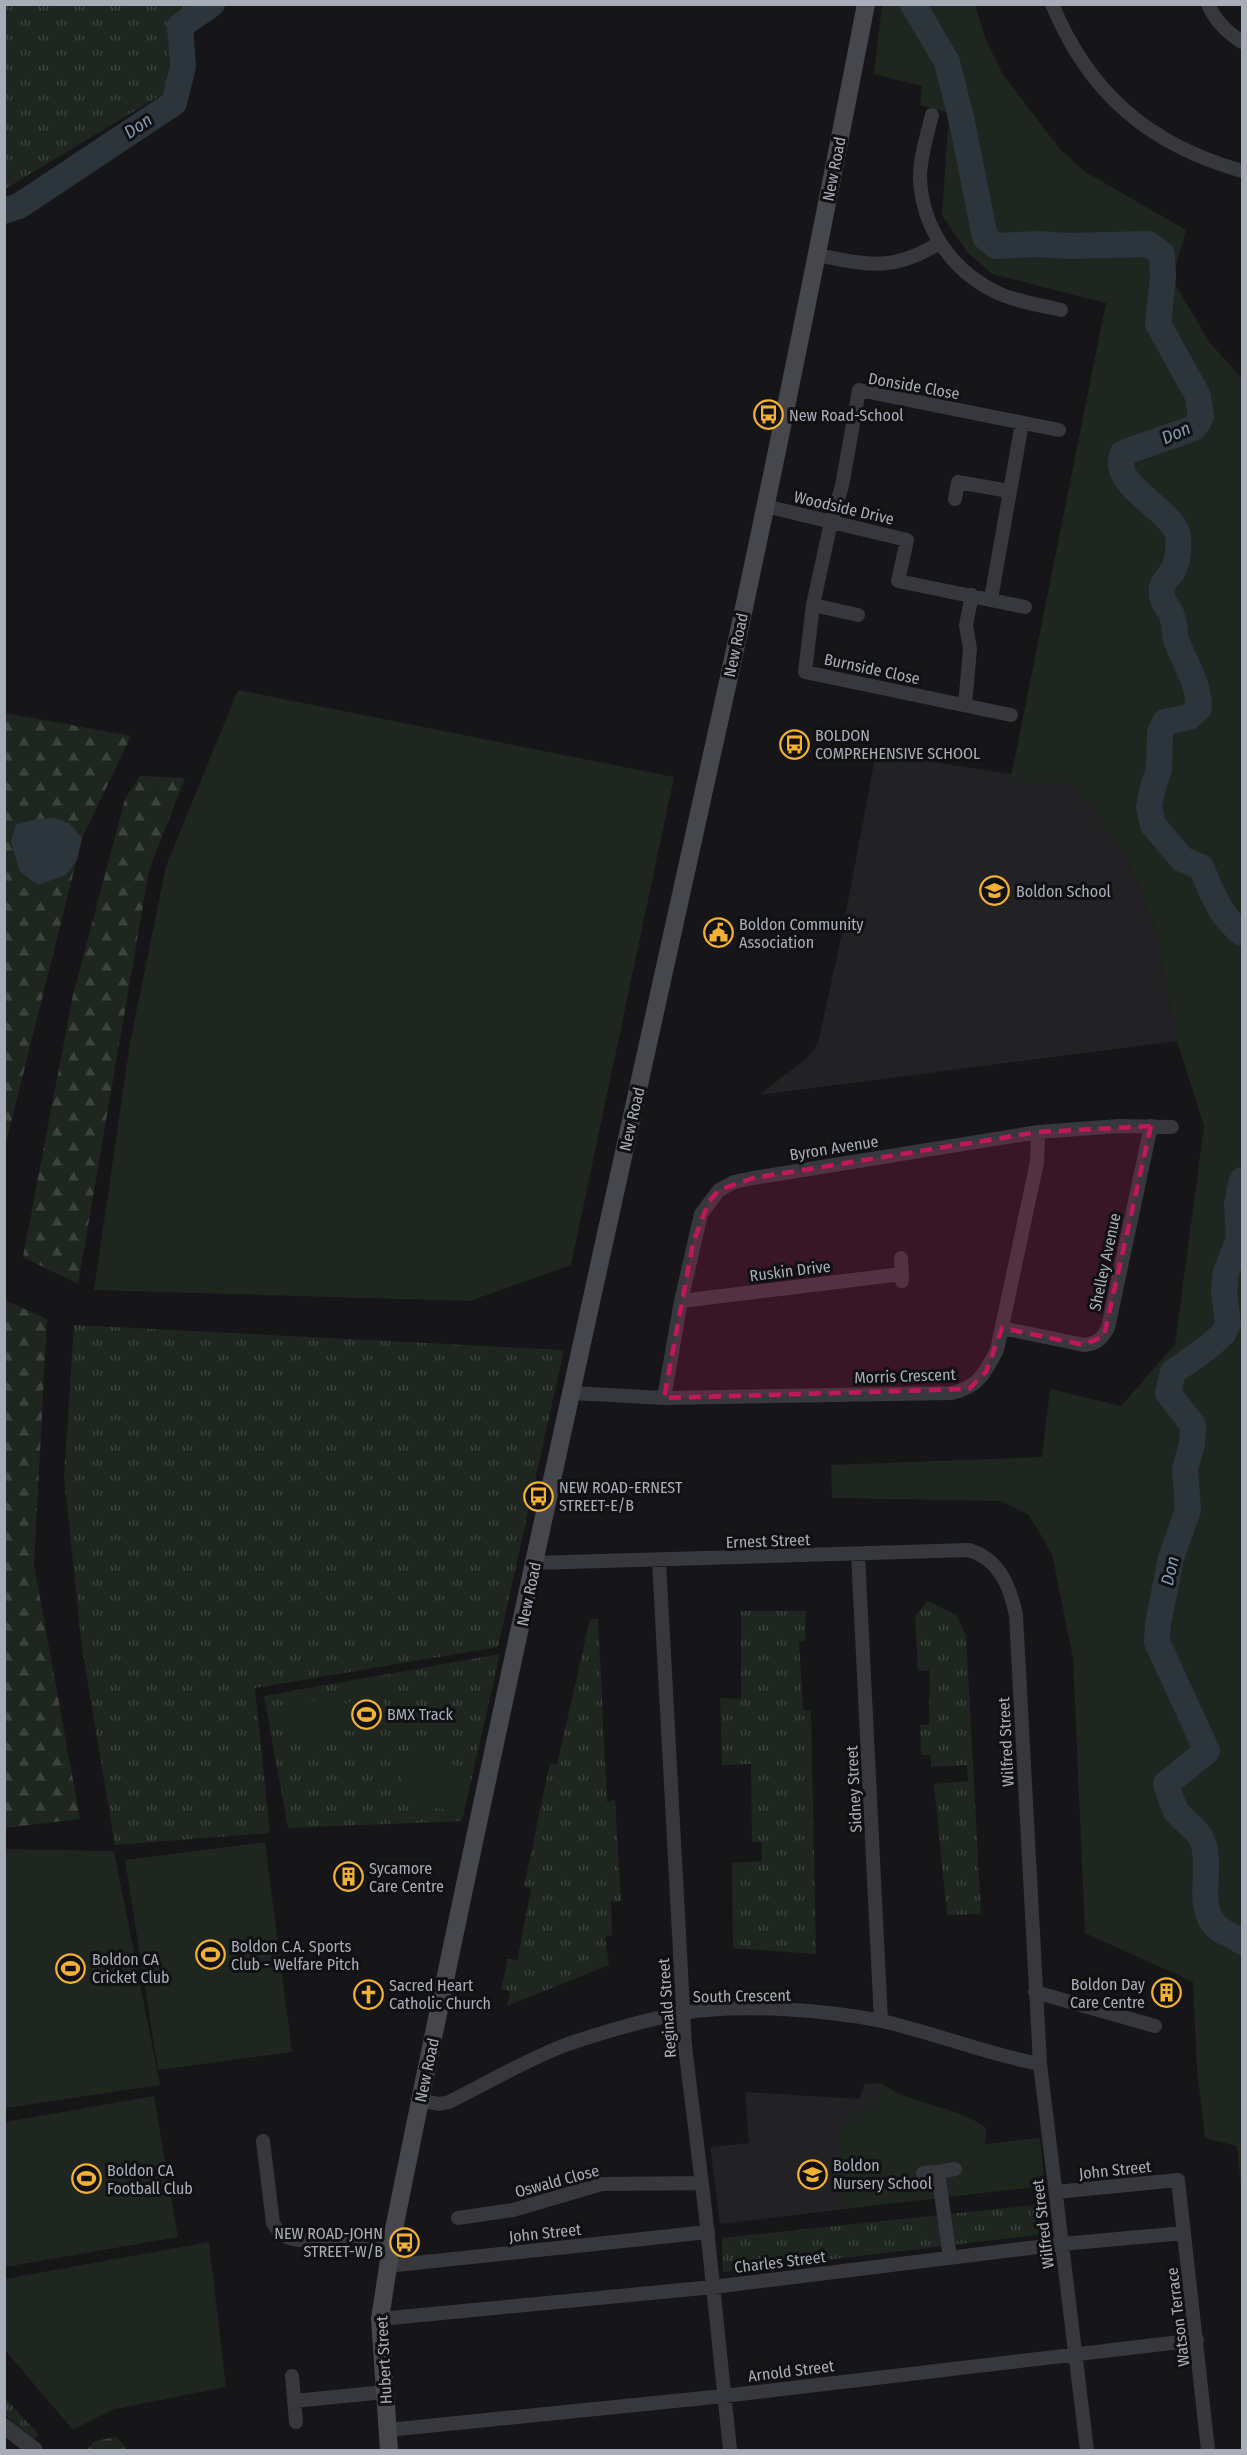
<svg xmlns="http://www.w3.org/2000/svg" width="1247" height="2455" font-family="'Fira Sans Condensed',sans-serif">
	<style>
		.built { fill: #222225 }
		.grass { fill: url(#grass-tufts) }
		.forest { fill: url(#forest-firs) }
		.park { fill: #1e261f }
		.water { fill: #2c353c }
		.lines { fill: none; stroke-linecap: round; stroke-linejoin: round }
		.river { stroke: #2c353c; stroke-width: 26 }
		.minor { stroke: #37383d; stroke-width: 14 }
		.tertiary { stroke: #37383d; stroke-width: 16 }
		.secondary { stroke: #45474d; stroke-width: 18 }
		.marked { fill: #c2185b; fill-opacity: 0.2; stroke: #c2185b; stroke-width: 4.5; stroke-dasharray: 12 8; stroke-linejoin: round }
		.labels { text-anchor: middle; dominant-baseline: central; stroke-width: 6; stroke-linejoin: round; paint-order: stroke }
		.street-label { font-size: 16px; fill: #a8adb8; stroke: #111113 }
		.poi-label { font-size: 16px; fill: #a8adb8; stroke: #111113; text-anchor: start }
		.water-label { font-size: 18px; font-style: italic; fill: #7f9bb3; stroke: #111113 }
	</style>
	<defs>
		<pattern id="grass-tufts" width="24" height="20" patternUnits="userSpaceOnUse" patternTransform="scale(1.5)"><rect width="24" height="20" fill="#1e261f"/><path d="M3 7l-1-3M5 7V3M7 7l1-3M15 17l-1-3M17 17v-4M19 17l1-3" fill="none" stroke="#3c433d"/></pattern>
		<pattern id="forest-firs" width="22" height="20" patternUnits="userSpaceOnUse" patternTransform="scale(1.5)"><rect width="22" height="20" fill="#1e261f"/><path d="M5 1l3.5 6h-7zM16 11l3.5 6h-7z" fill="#3c433d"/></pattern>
	</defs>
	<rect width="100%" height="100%" fill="#161618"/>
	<path class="built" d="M876 753 1073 784 1126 856 1154 926 1177 1041 759 1095 807 1058 818 1043 842 933Z
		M881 2083 895 2093 909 2099 910 2201 720 2224 710 2147 749 2143 745 2092 859 2099 865 2084Z"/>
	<path class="grass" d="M4 5 5 4 190 5 168 19 169 67 163 94 5 189Z
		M74 1325 564 1350 498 1647 255 1688 270 1833 115 1845 82 1648 64 1477Z
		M928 1601 956 1615 966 1635 981 1914 947 1915 934 1784 968 1781 967 1765 931 1767V1755H921L920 1725H929L930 1670 918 1671 915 1616Z
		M741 1611H806L805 1641H799L803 1710 811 1711 816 1954 733 1948 732 1863 762 1861V1842H752L751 1764 722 1765 720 1698 741 1699Z
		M590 1619H598L607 1802 615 1800 621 1901 611 1902 612 1935 605 1937 609 1965 507 2006 510 1991 501 1989 508 1959 517 1961 531 1889 524 1886 550 1763 557 1765Z
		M500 1654 462 1821 288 1828 264 1696Z
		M1044 2204 1045 2234 723 2272 722 2238Z
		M4 2397 39 2435 34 2439 5 2415Z"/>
	<path class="forest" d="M5 713 131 736 82 838 5 1147Z
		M140 776 185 778 149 870 78 1284 23 1257 73 995 125 799Z
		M5 1300 47 1319 34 1565 80 1819 5 1828Z
		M117 2437 128 2450H86L95 2441Z"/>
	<path class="park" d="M882 5H975L986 40 1002 73 1059 148 1084 171 1186 230 1172 279 1210 343 1242 378V2199L1237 2146 1205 2138 1197 2070 1193 1982 1085 1933 1073 1658 1052 1554 1029 1515 1001 1501 832 1498 831 1465 1042 1457 1050 1389 1121 1406 1175 1344 1204 1126 1177 1041 1154 926 1126 856 1073 784 1010 782 1106 303 992 274 967 252 942 215 949 113 920 105 922 86 874 74Z
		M238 690 674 777 571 1265 470 1301 94 1290 130 1043 166 866Z
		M372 1684 374 1697H383L388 1725 348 1731 344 1704 359 1700 357 1686Z
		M335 1697 341 1735 289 1744 282 1706Z
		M447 1757C494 1799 433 1842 398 1771L405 1761Z
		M265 1842 292 2052 158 2070 125 1860Z
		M5 1849 114 1851 160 2085 5 2108Z
		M881 2083C913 2107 955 2104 986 2128L985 2144 1040 2138 1045 2186 844 2209 836 2141 843 2122 880 2102Z
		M154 2096 178 2237 5 2267V2122Z
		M209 2242 226 2387 111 2410 73 2430 5 2350V2279Z"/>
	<path class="water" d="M56 818 69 823 82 838 77 860 66 875 38 885 20 872 11 842 16 824 37 819Z"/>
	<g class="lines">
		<path class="river" d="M913 4 947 62 962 122 985 237 996 246 1039 244 1068 246 1148 244 1162 254 1163 277 1158 324 1198 396 1201 417 1194 428 1123 453C1109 484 1167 507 1177 532 1180 540 1178 560 1174 568 1169 579 1159 582 1162 596 1163 603 1170 609 1172 616 1175 623 1174 632 1176 639 1184 663 1199 682 1199 708L1189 717 1165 722 1160 733 1159 770 1153 787 1149 807 1153 825 1182 859 1201 867C1212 892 1220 917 1242 933
			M4 211 19 206 174 103 183 66 180 26 212 4
			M1242 1180 1237 1204 1239 1239 1226 1272 1224 1291 1228 1324 1223 1334 1207 1348 1173 1372 1168 1393 1193 1425 1192 1444 1185 1469 1188 1510 1171 1558 1158 1624 1157 1642 1207 1751 1166 1784C1169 1793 1172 1803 1176 1811 1182 1820 1195 1827 1201 1838 1215 1866 1193 1907 1218 1928 1225 1934 1235 1936 1242 1942"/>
		<path class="minor" d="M1052 4C1089 94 1150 145 1242 171
			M1208 4C1215 21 1228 33 1242 42
			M932 115C927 135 920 157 920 178 922 229 953 272 998 293 1018 302 1040 305 1061 310
			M817 255C867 265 894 272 939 243
			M955 499 958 482 1009 491
			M765 506 907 540 898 581 1025 607
			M991 599 1022 423
			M813 605 858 615
			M965 705 970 649 966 625 972 595
			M1011 715 805 672 813 605 831 522 842 486 859 390 1059 430
			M901 1258 902 1281
			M681 1301 902 1274
			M1002 1328 1084 1345C1096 1344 1102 1339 1108 1328L1151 1126
			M572 1393 664 1398 952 1393C978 1387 985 1373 997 1350L1037 1162 1038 1132
			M664 1398 681 1301 701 1214 719 1190 734 1182 753 1178 1038 1132 1119 1126 1172 1127
			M858 1554 881 2021
			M659 1561 685 2046 705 2209 730 2450
			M535 1563 969 1550C999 1559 1010 1586 1016 1615L1040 2064 1087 2450
			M1035 1992 1155 2026
			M420 2100 439 2104 449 2102C488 2083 527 2059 568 2044 604 2032 644 2020 682 2013 738 2003 826 2010 882 2021 935 2033 986 2054 1040 2064
			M263 2141 273 2223C280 2235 286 2238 299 2240L370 2241 391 2244
			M923 2173 938 2172
			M1056 2192 1178 2180 1208 2450
			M458 2218 513 2210 602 2184 702 2183
			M950 2258 938 2172 955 2169
			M387 2266 708 2232
			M380 2319 713 2287 1062 2244 1184 2233
			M292 2376 296 2422
			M294 2401 385 2392
			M388 2430 724 2396 1197 2340"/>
		<path class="tertiary" d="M4 2426 35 2450"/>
		<path class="secondary" d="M389 2450 380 2319 393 2234C493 1736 605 1240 714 745 769 499 818 252 866 4"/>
	</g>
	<path class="marked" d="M1151 1126 1104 1336 1084 1345 1002 1328 986 1372 969 1389 664 1398 693 1243 709 1201 719 1190 753 1178 1038 1132Z"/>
	<defs>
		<symbol id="bus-ring" viewBox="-11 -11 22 22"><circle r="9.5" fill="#111113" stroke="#f2b134" stroke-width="1.5"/><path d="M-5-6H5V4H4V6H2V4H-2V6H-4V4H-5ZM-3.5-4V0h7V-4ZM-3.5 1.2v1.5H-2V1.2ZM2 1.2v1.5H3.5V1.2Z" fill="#f2b134"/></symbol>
		<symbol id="school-ring" viewBox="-11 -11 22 22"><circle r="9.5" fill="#111113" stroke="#f2b134" stroke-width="1.5"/><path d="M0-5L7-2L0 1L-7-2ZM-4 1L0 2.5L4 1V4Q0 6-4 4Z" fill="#f2b134"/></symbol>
		<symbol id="civic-ring" viewBox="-11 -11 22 22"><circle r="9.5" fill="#111113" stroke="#f2b134" stroke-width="1.5"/><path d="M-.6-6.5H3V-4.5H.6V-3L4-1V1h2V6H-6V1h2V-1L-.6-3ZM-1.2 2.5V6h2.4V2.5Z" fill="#f2b134"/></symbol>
		<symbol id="stadium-ring" viewBox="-11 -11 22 22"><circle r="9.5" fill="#111113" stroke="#f2b134" stroke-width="1.5"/><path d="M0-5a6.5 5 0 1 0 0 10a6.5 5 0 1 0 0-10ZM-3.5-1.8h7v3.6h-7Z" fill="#f2b134"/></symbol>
		<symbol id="building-ring" viewBox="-11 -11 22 22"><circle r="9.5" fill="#111113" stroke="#f2b134" stroke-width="1.5"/><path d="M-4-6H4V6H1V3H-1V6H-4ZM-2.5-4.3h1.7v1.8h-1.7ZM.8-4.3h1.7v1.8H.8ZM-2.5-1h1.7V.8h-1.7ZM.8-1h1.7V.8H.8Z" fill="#f2b134"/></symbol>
		<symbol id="church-ring" viewBox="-11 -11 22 22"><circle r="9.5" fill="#111113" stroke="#f2b134" stroke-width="1.5"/><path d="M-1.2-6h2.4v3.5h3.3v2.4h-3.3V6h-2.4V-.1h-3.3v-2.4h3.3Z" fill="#f2b134"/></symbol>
	</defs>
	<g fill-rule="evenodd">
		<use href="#bus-ring" x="752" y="398" width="33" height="33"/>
		<use href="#bus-ring" x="778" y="728" width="33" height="33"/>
		<use href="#school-ring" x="978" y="874" width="33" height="33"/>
		<use href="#civic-ring" x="702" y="916" width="33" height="33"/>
		<use href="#bus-ring" x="522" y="1480" width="33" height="33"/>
		<use href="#stadium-ring" x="350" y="1698" width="33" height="33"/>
		<use href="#building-ring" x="332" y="1860" width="33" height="33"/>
		<use href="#stadium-ring" x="194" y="1938" width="33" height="33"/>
		<use href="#stadium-ring" x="54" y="1952" width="33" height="33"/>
		<use href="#building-ring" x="1150" y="1976" width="33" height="33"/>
		<use href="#church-ring" x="352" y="1978" width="33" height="33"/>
		<use href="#school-ring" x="796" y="2158" width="33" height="33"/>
		<use href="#stadium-ring" x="70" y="2162" width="33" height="33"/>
		<use href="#bus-ring" x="388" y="2226" width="33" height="33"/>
	</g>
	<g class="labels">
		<g class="street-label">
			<text transform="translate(834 169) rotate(-79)">New Road</text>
			<text transform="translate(914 386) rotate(10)">Donside Close</text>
			<text transform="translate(844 508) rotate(13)">Woodside Drive</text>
			<text transform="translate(736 645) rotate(-78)">New Road</text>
			<text transform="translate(872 669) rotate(12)">Burnside Close</text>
			<text transform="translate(632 1119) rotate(-77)">New Road</text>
			<text transform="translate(834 1148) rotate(-9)">Byron Avenue</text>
			<text transform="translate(1105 1262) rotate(-78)">Shelley Avenue</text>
			<text transform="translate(790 1271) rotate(-7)">Ruskin Drive</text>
			<text transform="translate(905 1376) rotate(-2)">Morris Crescent</text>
			<text transform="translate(768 1541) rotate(-2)">Ernest Street</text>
			<text transform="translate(529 1594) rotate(-78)">New Road</text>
			<text transform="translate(1006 1742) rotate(-93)">Wilfred Street</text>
			<text transform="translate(854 1789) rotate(-93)">Sidney Street</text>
			<text transform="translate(742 1996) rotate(-1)">South Crescent</text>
			<text transform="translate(667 2008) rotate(-94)">Reginald Street</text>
			<text transform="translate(427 2070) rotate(-78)">New Road</text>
			<text transform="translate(1115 2170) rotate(-6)">John Street</text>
			<text transform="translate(557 2181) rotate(-15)">Oswald Close</text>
			<text transform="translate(1043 2224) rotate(-97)">Wilfred Street</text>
			<text transform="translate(545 2233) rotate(-6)">John Street</text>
			<text transform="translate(780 2262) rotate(-7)">Charles Street</text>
			<text transform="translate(1178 2317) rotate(-97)">Watson Terrace</text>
			<text transform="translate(384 2360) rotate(-93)">Hubert Street</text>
			<text transform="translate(791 2371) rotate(-7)">Arnold Street</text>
		</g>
		<g class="poi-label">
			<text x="789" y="415">New Road-School</text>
			<text x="815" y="735">BOLDON<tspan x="815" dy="18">COMPREHENSIVE SCHOOL</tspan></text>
			<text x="1016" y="891">Boldon School</text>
			<text x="739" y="924">Boldon Community<tspan x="739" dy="18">Association</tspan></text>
			<text x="559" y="1487">NEW ROAD-ERNEST<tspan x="559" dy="18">STREET-E/B</tspan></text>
			<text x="387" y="1714">BMX Track</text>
			<text x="369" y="1868">Sycamore<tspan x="369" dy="18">Care Centre</tspan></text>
			<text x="231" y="1946">Boldon C.A. Sports<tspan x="231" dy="18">Club - Welfare Pitch</tspan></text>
			<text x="92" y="1959">Boldon CA<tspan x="92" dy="18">Cricket Club</tspan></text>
			<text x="1145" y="1984" text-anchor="end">Boldon Day<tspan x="1145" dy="18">Care Centre</tspan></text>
			<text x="389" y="1985">Sacred Heart<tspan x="389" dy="18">Catholic Church</tspan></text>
			<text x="833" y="2165">Boldon<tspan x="833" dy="18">Nursery School</tspan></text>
			<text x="107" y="2170">Boldon CA<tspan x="107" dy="18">Football Club</tspan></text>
			<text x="383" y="2233" text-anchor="end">NEW ROAD-JOHN<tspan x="383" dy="18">STREET-W/B</tspan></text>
		</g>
		<g class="water-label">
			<text transform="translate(138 126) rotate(-34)">Don</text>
			<text transform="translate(1176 433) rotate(-24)">Don</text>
			<text transform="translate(1170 1571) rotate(-78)">Don</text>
		</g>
	</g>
	<rect width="1247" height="2455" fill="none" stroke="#a8adb8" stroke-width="12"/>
</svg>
